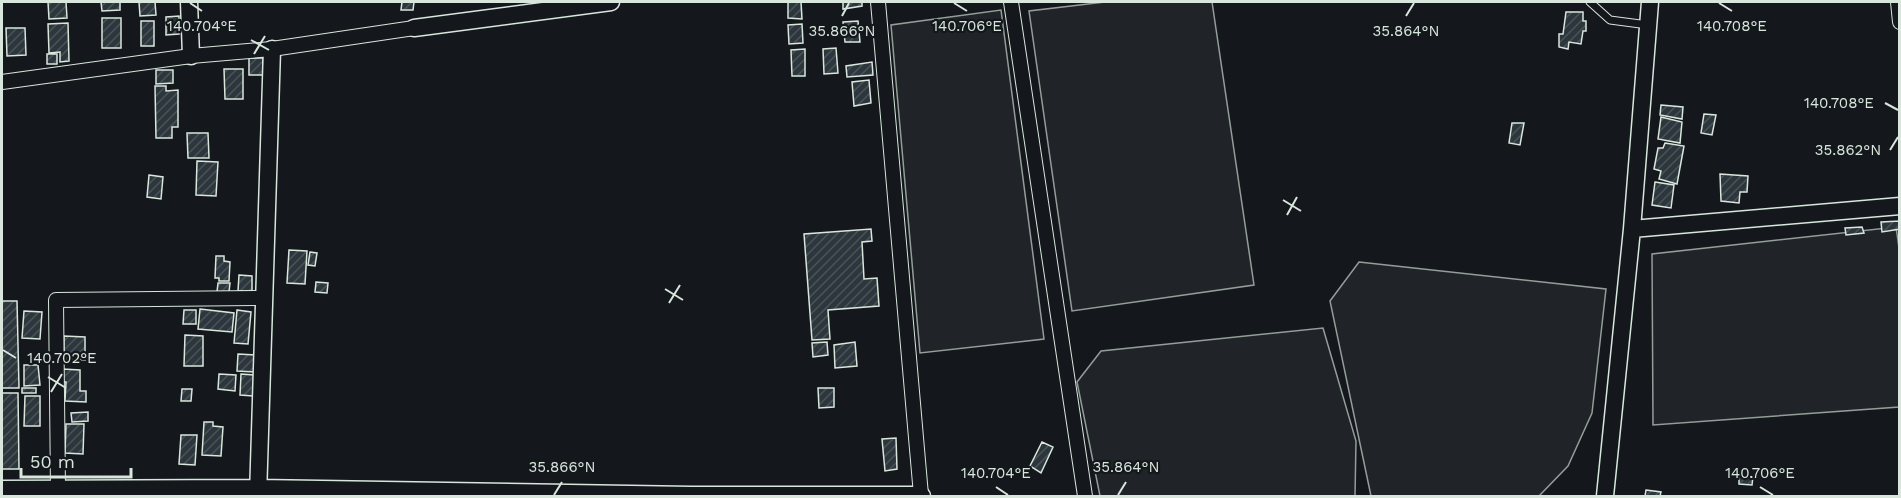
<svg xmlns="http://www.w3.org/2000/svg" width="1901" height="498" font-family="'Work Sans',sans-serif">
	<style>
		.park { fill: #202428; stroke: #939e99; stroke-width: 1.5 }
		.building { fill: url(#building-hatch); stroke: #d8e6dc; stroke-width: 1.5 }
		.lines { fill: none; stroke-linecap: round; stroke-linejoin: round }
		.service-casing { stroke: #d8e6dc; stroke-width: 9 }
		.minor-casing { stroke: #d8e6dc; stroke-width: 16 }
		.tertiary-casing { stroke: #d8e6dc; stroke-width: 19 }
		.service { stroke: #14181c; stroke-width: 7 }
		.minor { stroke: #14181c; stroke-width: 14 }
		.tertiary { stroke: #14181c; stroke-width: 16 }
		.ticks { fill: none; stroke: #d8e6dc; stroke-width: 2 }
		.ticks-label { font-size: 15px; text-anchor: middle; fill: #d8e6dc; stroke: #14181c; stroke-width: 4.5; stroke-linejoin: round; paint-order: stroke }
	</style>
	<defs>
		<pattern id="building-hatch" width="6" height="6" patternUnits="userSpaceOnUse" patternTransform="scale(1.5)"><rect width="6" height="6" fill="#2c363c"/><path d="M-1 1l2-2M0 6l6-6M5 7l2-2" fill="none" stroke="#4a5358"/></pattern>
	</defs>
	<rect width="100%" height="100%" fill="#14181c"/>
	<path class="park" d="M1105 2H1212L1254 285 1072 311 1029 11Z
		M1001 10 1044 339 920 353 891 25Z
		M1896 227 1900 255 1899 407 1653 425 1652 254Z
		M1359 262 1606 289 1592 413 1568 466 1539 496H1371L1330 301Z
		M1323 328 1356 441 1355 496H1100L1077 382 1101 351Z"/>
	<path class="building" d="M48 2H66L67 18 49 19Z
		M101 2H120V10L102 11Z
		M139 2H155L156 15 140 16Z
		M402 2H414L413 10H401Z
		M788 2H801L802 19 788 18Z
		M843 2H862V6L843 9Z
		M1566 12H1583V21H1586V31H1583L1581 44 1569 42 1568 49 1559 47V34H1563Z
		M179 16V34L166 35V17Z
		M102 18H121V48H102Z
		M141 21H154V46H141Z
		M858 21 860 42H845L843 22Z
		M68 23 69 61 60 62V52L49 53 48 24Z
		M802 24 803 43 789 44 788 25Z
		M6 28H25L26 55 7 56Z
		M836 48 838 73 824 74 823 49Z
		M805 49V76H792L791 50Z
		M47 54H57V64H47Z
		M249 58H263V75H249Z
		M872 62 873 75 847 77 846 66Z
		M224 69H243V99H225Z
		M156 70H173V83L156 84Z
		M869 80 871 103 854 106 852 82Z
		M155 86H166V91L178 90V127H172V138H156Z
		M1661 105 1683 107 1682 119 1660 115Z
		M1704 114 1716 115 1712 135 1701 133Z
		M1661 117 1682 122 1680 143 1658 139Z
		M1512 123H1524L1520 145 1509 143Z
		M187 133H208L209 158H188Z
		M1665 143 1684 146 1677 184 1659 179 1661 171 1654 169 1658 148H1663Z
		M197 161 218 162 216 196 196 195Z
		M1720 174 1748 176 1747 192H1740L1739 203 1721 201Z
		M149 175 163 177 161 199 147 197Z
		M1655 182 1674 185 1671 208 1652 205Z
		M1900 221V229L1882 232 1881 222Z
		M1862 227 1864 233 1846 235 1845 228Z
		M871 229 872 241 862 242 864 279 877 278 879 306 828 310 830 339 812 340 804 234Z
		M289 250 307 251 305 284 287 283Z
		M310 252 317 253 315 266 308 265Z
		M216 256H224V261L230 262 229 281H219V278H215Z
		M239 275 252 276V291H238Z
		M316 282 328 283 327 293 315 292Z
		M218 283H230L229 292H217Z
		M2 301H17L19 388H2Z
		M200 309 234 313 232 332 198 329Z
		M184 310H196V324H183Z
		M237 310 251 312 248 344 234 343Z
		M24 311 42 312 40 339 22 338Z
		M185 335 203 336V366H184Z
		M64 336 85 337V360L64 359Z
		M827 342 828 355 813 357 812 343Z
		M855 342 857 366 835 368 834 345Z
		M238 354 256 355 255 372 237 371Z
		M24 365H38L40 385 24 386Z
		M62 369 80 370V391H86V402L65 401 66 382H62Z
		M219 374 236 375 235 391 218 389Z
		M241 374 254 375 253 396 240 395Z
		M22 388H36V393H22Z
		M818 388H834V407L819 408Z
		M182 389H192L191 401H181Z
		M2 393H18L19 469H2Z
		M25 396H40V426H24Z
		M88 412V421L72 422 71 413Z
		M204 422H213V426L223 427 221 456 202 455Z
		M66 424H84L83 454 65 453Z
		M181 435H197L195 465 179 464Z
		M896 438 897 469 885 471 882 439Z
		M1042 442 1053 447 1041 473 1030 466Z
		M1739 476H1753L1752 485 1739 484Z
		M1646 490 1661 492 1660 496H1645Z"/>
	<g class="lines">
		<defs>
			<path id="service" d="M1590 2 1610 20 1648 25"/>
			<path id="minor" d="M878 2 921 495
				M1011 2 1085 496
				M1898 2 1900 22
				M2 82 191 56 272 49 414 28
				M58 490 56 300 264 298"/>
			<path id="tertiary" d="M189 2 191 56
				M414 28 611 2
				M1632 229 1900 206
				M2 489 258 488 691 495H921L922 496
				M258 496 272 49
				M1605 496 1632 229 1650 2"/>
		</defs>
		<use href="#service" class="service-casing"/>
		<use href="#minor" class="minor-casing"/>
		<use href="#tertiary" class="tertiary-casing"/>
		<use href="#service" class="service"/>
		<use href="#minor" class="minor"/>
		<use href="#tertiary" class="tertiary"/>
	</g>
	<path class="ticks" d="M190 3 202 11M954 3 967 11M1719 3 1732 11M842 16 849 3M1406 16 1414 3M251 40 269 50M254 54 265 36M1885 103 1898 110M1890 150 1898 137M1283 200 1301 211M1287 215 1297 197M665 289 683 300M669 303 680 285M3 350 16 358M48 377 66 388M51 392 62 374M996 487 1008 495M1760 487 1773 495M554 495 562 482M1118 495 1126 482"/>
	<g class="ticks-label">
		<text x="202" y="31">140.704°E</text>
		<text x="967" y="31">140.706°E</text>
		<text x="1732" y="31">140.708°E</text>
		<text x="842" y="36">35.866°N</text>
		<text x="1406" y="36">35.864°N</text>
		<text x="1839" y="108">140.708°E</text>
		<text x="1848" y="155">35.862°N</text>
		<text x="62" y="363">140.702°E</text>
		<text x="562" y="472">35.866°N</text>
		<text x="1126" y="472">35.864°N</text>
		<text x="996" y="478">140.704°E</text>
		<text x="1760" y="478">140.706°E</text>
	</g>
	<rect width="1901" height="498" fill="none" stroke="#d8e6dc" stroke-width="6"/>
	<path d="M21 468v9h110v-9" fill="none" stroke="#d8e6dc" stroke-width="3"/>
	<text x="30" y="468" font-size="18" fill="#d8e6dc" stroke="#14181c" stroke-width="4.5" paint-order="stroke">50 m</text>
</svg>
